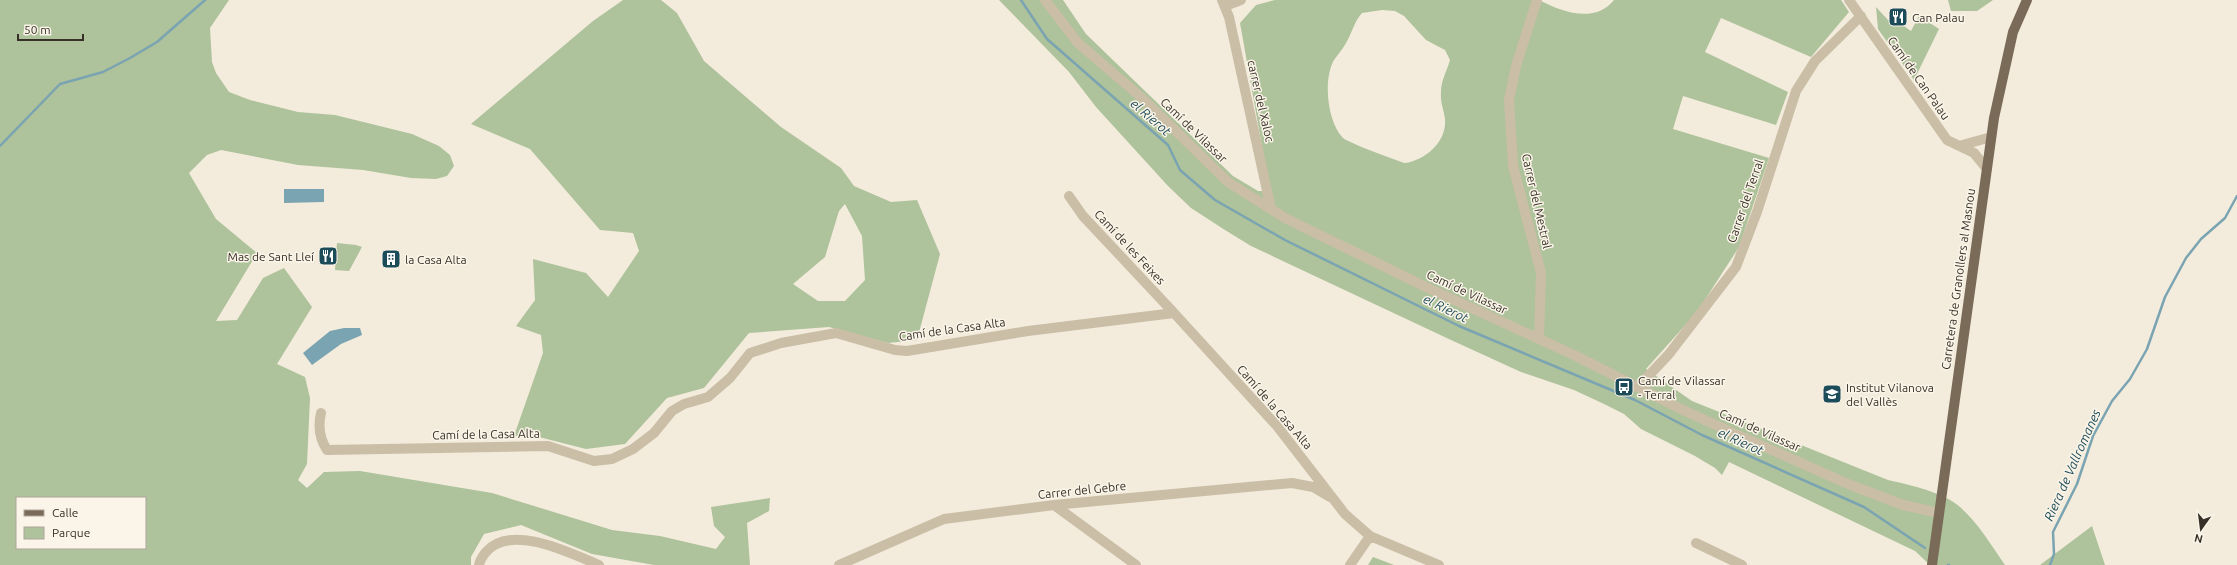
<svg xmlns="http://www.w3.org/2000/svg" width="2237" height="565" font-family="Ubuntu,sans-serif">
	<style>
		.green { fill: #aec29b; fill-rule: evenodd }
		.water { fill: #7aa4b1 }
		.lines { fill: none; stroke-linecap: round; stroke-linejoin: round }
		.stream { stroke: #7aa4b1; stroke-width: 2.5 }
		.minor { stroke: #cbbea7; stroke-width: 10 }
		.major { stroke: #7a6a58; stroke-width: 10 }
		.labels { text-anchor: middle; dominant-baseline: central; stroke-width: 3; stroke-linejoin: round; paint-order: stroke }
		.poi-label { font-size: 12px; fill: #373028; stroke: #faf5e8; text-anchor: start }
		.street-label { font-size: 12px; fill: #373028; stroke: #faf5e8 }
		.water-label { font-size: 13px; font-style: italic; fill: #1c4b5a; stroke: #faf5e8 }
	</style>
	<rect width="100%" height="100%" fill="#f3ecdc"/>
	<path class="green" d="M0 0H229L210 28 212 62 216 73 229 92 250 100 298 112 335 115 412 134 439 146 450 155 454 166 447 176 436 179 411 178 363 170 298 165 221 150 207 155 189 173 216 219 257 253 216 321 237 320 263 278 284 268 312 307 277 364 305 377 310 398 307 464 298 480 307 488 324 472 360 471 492 493 612 530 660 536 716 549 725 537 714 526 711 507 770 498 769 511 747 523 750 565H654L592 554 521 525 484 534 471 557V565H0ZM17 498H145V548H17Z
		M623 0H661L677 13 704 61 781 127 841 168 854 186 891 202 917 200 940 254 917 340 888 343 829 327 749 333 704 388 667 398 625 444 586 449 539 437 514 436 543 353 541 335 516 326 535 300 533 259 586 273 608 297 639 251 633 233 600 230 530 149 471 124 593 21ZM845 204 862 236 865 280 845 301H818L793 284 825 257 839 211Z
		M999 0H1063L1086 34 1233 176 1258 191H1270L1240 23 1256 5 1275 0H1539C1562 12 1595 24 1614 0H1841L1849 12 1811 57 1721 18 1705 52 1788 92 1776 125 1683 96 1673 129 1769 158 1739 247 1697 312 1646 369 1692 401 1888 480C1910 485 1943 492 1960 507 1978 523 1991 545 2005 565H1930L1915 551 1729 462 1722 475 1715 468 1695 456 1641 429 1624 414 1604 404 1574 390 1521 372 1451 340 1251 246 1225 230 1191 208 1168 186 1096 107 1069 72ZM1382 10 1395 11 1404 16 1426 40 1445 50 1450 60C1447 71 1441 80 1441 92 1440 102 1444 110 1445 119 1447 142 1425 160 1405 163 1397 161 1347 142 1343 138 1327 122 1323 79 1334 60 1338 54 1343 49 1346 43 1352 33 1354 22 1362 13Z
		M1948 0H1993L1977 11H1951Z
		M1876 7 1888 20 1894 19 1911 31 1919 16 1939 29 1914 80 1878 29Z
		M337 243 356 245 362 247 349 271 335 270Z
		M2092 526 2105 565H2040Z
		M1373 557 1394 565H1368Z"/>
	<path class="water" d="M284 189H324V202L284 203Z
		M344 328H360L362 335 341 344 312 365 303 353 330 331Z"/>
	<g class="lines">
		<path class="stream" d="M1021 0 1047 39 1168 145 1180 170 1215 200 1285 240 1459 326 1635 400 1702 435 1864 507 1925 548
			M0 146 60 84 103 72 130 58 157 42 205 0
			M1948 565H1949
			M2050 565 2054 554 2053 532 2077 484 2093 436 2112 401 2130 379 2147 349 2165 297 2186 258 2201 239 2225 218 2237 196"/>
		<path class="minor" d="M1045 0 1078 43 1142 98 1228 182 1285 218 1428 288 1574 355 1685 411 1738 435 1848 484 1903 505 1939 513
			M1222 0 1229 17 1271 209
			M1537 0 1516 66 1509 100 1513 166 1541 273 1539 339
			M1849 0 1947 140 1974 153 1987 169
			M1225 6 1241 0
			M1959 146 1991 137
			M1069 196 1083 216 1174 313
			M1638 387 1669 354 1736 267 1757 212 1796 91 1815 61 1861 16
			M321 413C318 426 319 438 327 450L548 446 594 461 612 459 633 449 654 433 672 411 684 404 708 397 730 378 750 353 781 343 836 333 895 350 907 351 1028 331 1174 313 1277 426 1345 514 1370 536 1439 565
			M1054 505 1136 565
			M1696 543 1742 565
			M479 565C480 559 483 556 486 552 511 523 570 553 599 565
			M839 565 944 519 1054 505 1292 483 1313 487 1330 497
			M1350 565 1370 536"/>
		<path class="major" d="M1932 565 1994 118 2013 32 2027 0"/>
	</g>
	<defs>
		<symbol id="restaurant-square" viewBox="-11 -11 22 22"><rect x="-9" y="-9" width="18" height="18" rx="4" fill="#1c4b5a" stroke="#faf5e8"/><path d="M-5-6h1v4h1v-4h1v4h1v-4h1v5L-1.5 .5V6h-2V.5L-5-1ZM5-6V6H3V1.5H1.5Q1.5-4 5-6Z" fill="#fff"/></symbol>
		<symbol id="building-square" viewBox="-11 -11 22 22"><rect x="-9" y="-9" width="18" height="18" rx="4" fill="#1c4b5a" stroke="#faf5e8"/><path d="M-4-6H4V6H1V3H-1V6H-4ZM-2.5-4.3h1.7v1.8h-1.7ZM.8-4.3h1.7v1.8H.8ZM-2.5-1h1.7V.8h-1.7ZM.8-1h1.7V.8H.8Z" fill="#fff"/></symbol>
		<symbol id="bus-square" viewBox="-11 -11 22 22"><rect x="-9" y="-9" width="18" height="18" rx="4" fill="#1c4b5a" stroke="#faf5e8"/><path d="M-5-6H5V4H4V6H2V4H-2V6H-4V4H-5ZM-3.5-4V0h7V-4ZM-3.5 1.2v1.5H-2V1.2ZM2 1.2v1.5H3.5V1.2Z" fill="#fff"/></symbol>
		<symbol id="school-square" viewBox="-11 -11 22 22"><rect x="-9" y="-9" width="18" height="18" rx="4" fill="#1c4b5a" stroke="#faf5e8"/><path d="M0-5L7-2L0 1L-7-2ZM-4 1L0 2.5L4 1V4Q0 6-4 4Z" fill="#fff"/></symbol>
	</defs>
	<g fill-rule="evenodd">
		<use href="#restaurant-square" x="1887" y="6" width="22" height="22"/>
		<use href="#restaurant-square" x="317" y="245" width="22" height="22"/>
		<use href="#building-square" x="380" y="248" width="22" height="22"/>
		<use href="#bus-square" x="1613" y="376" width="22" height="22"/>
		<use href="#school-square" x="1821" y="383" width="22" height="22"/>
	</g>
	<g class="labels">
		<g class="poi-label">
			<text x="1912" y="17">Can Palau</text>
			<text x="314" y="256" text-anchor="end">Mas de Sant Lleí</text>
			<text x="405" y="259">la Casa Alta</text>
			<text x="1638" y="380">Camí de Vilassar<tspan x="1638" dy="14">- Terral</tspan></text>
			<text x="1846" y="387">Institut Vilanova<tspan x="1846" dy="14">del Vallès</tspan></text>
		</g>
		<g class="street-label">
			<text transform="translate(1919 78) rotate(55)">Camí de Can Palau</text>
			<text transform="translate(1261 101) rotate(77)">carrer del Xaloc</text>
			<text transform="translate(1194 130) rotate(44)">Camí de Vilassar</text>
			<text transform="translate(1537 201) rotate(77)">Carrer del Mestral</text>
			<text transform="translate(1745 201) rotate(-71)">Carrer del Terral</text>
			<text transform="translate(1130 247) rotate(47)">Camí de les Feixes</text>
			<text transform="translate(1958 279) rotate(-82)">Carretera de Granollers al Masnou</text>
			<text transform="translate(1467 292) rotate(25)">Camí de Vilassar</text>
			<text transform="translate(952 329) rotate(-8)">Camí de la Casa Alta</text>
			<text transform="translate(1275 407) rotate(49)">Camí de la Casa Alta</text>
			<text transform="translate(1760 430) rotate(24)">Camí de Vilassar</text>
			<text transform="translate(486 434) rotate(-1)">Camí de la Casa Alta</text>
			<text transform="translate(1082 490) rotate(-6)">Carrer del Gebre</text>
		</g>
		<g class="water-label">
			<text transform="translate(1151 117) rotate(41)">el Rierot</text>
			<text transform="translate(1446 308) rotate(26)">el Rierot</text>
			<text transform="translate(1741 441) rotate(24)">el Rierot</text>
			<text transform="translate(2072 465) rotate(-66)">Riera de Vallromanes</text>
		</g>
	</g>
	<rect x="16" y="497" width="130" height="52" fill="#faf5e8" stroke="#aca69b"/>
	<rect x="24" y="510" width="20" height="6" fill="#7a6a58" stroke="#aca69b"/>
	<text x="52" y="517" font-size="12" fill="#373028">Calle</text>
	<rect x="24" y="527" width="20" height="12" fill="#aec29b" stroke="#aca69b"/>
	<text x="52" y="537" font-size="12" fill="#373028">Parque</text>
	<g transform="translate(2201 529) rotate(194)" stroke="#faf5e8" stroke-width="3" paint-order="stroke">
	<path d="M0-3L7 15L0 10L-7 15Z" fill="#373028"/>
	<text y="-6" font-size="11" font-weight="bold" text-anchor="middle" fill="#373028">N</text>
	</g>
	<path d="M18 34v6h65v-6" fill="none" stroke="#373028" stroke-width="2"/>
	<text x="24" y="34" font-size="12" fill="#373028" stroke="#faf5e8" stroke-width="3" paint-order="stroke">50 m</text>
</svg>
